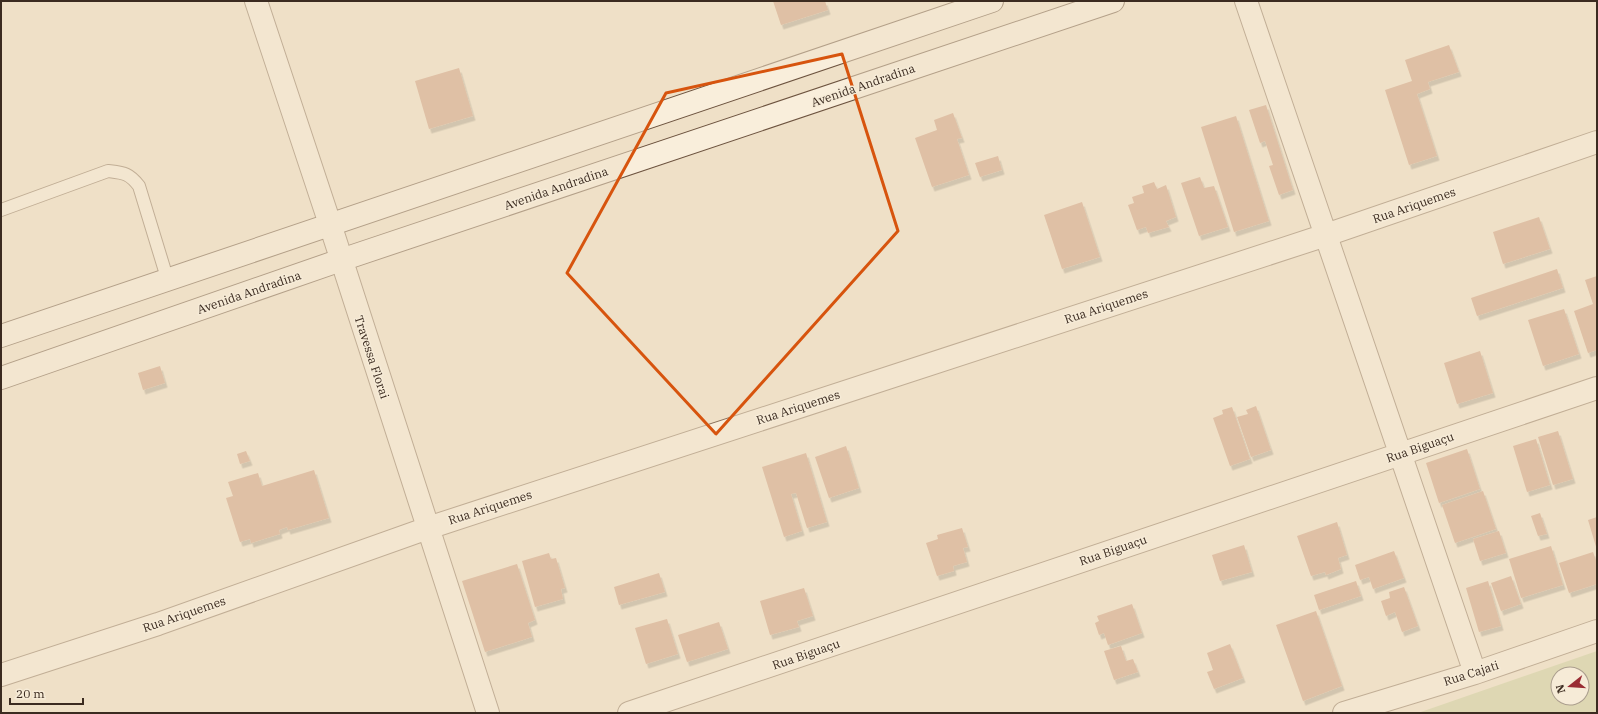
<svg xmlns="http://www.w3.org/2000/svg" width="1598" height="714" font-family="'IBM Plex Serif',serif">
	<style>
		.green { fill: #cacd9b; fill-rule: evenodd }
		.building { fill: #cd997d; filter: url(#shadow) }
		.lines { fill: none; stroke-linecap: round; stroke-linejoin: round }
		.lane-casing { stroke: #8b725c; stroke-width: 14 }
		.street-casing { stroke: #8b725c; stroke-width: 24 }
		.secondary-casing { stroke: #6d533f; stroke-width: 24 }
		.lane { stroke: #f9eedb; stroke-width: 12 }
		.street { stroke: #f9eedb; stroke-width: 22 }
		.secondary { stroke: #f9eedb; stroke-width: 22 }
		.marked { fill: none; stroke: #d7540e; stroke-width: 3; stroke-linejoin: round }
		.labels { text-anchor: middle; dominant-baseline: central; stroke-width: 3; stroke-linejoin: round; paint-order: stroke }
		.street-label { font-size: 12px; fill: #3b2b20; stroke: #f6ebd7 }
	</style>
	<defs>
		<filter id="shadow"><feDropShadow dx="2.5" dy="4.5" stdDeviation="0" flood-color="#0004"/></filter>
	</defs>
	<rect width="100%" height="100%" fill="#efe0c7"/>
	<path class="green" d="M1597 651V713H1418ZM1558 674H1582V698H1558Z"/>
	<path class="building" d="M773 1H825L828 10 781 25Z
		M1449 45 1459 72 1428 82 1430 89 1417 94 1437 156 1409 165 1385 90 1412 81 1405 60Z
		M459 68 473 116 429 129 415 81Z
		M1266 105 1293 190 1279 195 1269 166 1273 165 1265 141 1260 143 1249 110Z
		M953 113 962 138 957 139 969 175 932 187 915 138 937 130 934 120Z
		M1236 116 1269 221 1234 232 1201 127Z
		M998 156 1002 170 980 177 975 163Z
		M1200 177 1204 188 1214 186 1228 227 1199 236 1181 183Z
		M1154 182 1157 189 1166 185 1176 217 1166 221 1169 227 1148 233 1146 227 1137 230 1128 205 1134 203 1132 197 1144 193 1142 186Z
		M1082 202 1100 257 1062 269 1044 215Z
		M1539 217 1550 249 1503 264 1493 232Z
		M1557 269 1563 288 1477 316 1471 298Z
		M1597 276V350L1588 353 1574 311 1593 304 1585 280Z
		M1564 309 1579 354 1543 366 1528 320Z
		M1480 351 1493 393 1457 404 1444 363Z
		M160 366 165 383 143 390 138 373Z
		M1256 406 1271 450 1251 457 1237 417 1248 414 1246 410Z
		M1232 407 1250 459 1230 466 1213 418 1223 414 1222 410Z
		M1558 431 1573 479 1553 485 1538 437Z
		M1536 439 1550 485 1527 492 1513 446Z
		M846 446 859 488 829 498 815 457Z
		M1467 449 1480 489 1439 503 1426 463Z
		M246 451 250 461 240 464 237 454Z
		M806 453 827 522 807 528 796 493 791 494 802 531 784 537 762 467Z
		M314 470 329 518 288 530 287 527 279 530 280 534 251 543 250 539 240 542 226 498 233 496 228 482 258 473 262 486Z
		M1483 491 1496 529 1455 543 1442 505Z
		M1540 513 1547 534 1538 536 1531 516Z
		M1597 517V550L1588 520Z
		M1337 522 1347 555 1338 558 1341 569 1326 575 1325 572 1311 576 1297 536Z
		M962 528 968 547 963 548 967 562 953 566 954 571 937 576 926 543 938 539 937 535Z
		M1499 531 1506 553 1480 561 1473 539Z
		M1244 545 1252 572 1220 581 1212 555Z
		M1551 546 1563 585 1521 598 1509 559Z
		M1394 551 1404 578 1373 589 1369 577 1360 580 1355 565Z
		M1593 552 1597 563V584L1569 593 1559 563Z
		M549 553 551 559 556 558 565 588 561 589 563 599 535 607 522 561Z
		M517 564 535 620 528 623 532 637 485 652 462 581Z
		M659 573 665 592 619 605 614 587Z
		M1511 576 1521 604 1501 611 1491 583Z
		M1356 581 1361 596 1319 610 1314 595Z
		M1488 581 1501 626 1479 632 1466 588Z
		M1404 587 1418 626 1402 632 1395 612 1386 616 1381 601 1390 598 1389 592Z
		M804 588 813 616 797 621 799 627 770 635 760 601Z
		M1132 604 1142 633 1108 645 1104 633 1099 635 1095 623 1099 621 1097 616Z
		M1316 611 1342 686 1303 701 1276 625Z
		M667 619 678 654 646 664 635 628Z
		M719 622 728 649 687 662 678 635Z
		M1230 644 1243 678 1214 689 1207 672 1213 670 1207 653Z
		M1121 646 1126 661 1133 659 1138 672 1114 680 1104 651Z"/>
	<g class="lines">
		<defs>
			<path id="lane" d="M1 210 108 171C124 173 129 173 139 186L168 281"/>
			<path id="street" d="M256 1 330 224 488 713
				M1246 1 1475 673
				M1 675 158 624 428 528 1326 235 1597 142
				M629 713 1597 388
				M1344 713 1475 673 1597 631"/>
			<path id="secondary" d="M1 336 992 1
				M1 378 341 260 1113 1"/>
		</defs>
		<use href="#lane" class="lane-casing"/>
		<use href="#street" class="street-casing"/>
		<use href="#secondary" class="secondary-casing"/>
		<use href="#lane" class="lane"/>
		<use href="#street" class="street"/>
		<use href="#secondary" class="secondary"/>
	</g>
	<path d="M0 0H1598V714H0ZM842 54 898 231 716 434 567 273 666 93Z" fill="#efe0c7" fill-opacity=".55" fill-rule="evenodd"/>
	<path class="marked" d="M842 54 898 231 716 434 567 273 666 93Z"/>
	<g class="labels">
		<g class="street-label">
			<text transform="translate(863 85) rotate(-19)">Avenida Andradina</text>
			<text transform="translate(556 188) rotate(-19)">Avenida Andradina</text>
			<text transform="translate(1414 205) rotate(-19)">Rua Ariquemes</text>
			<text transform="translate(249 292) rotate(-19)">Avenida Andradina</text>
			<text transform="translate(1106 306) rotate(-18)">Rua Ariquemes</text>
			<text transform="translate(372 357) rotate(72)">Travessa Florai</text>
			<text transform="translate(798 407) rotate(-18)">Rua Ariquemes</text>
			<text transform="translate(1420 447) rotate(-19)">Rua Biguaçu</text>
			<text transform="translate(490 507) rotate(-18)">Rua Ariquemes</text>
			<text transform="translate(1113 550) rotate(-19)">Rua Biguaçu</text>
			<text transform="translate(184 614) rotate(-19)">Rua Ariquemes</text>
			<text transform="translate(806 654) rotate(-19)">Rua Biguaçu</text>
			<text transform="translate(1471 673) rotate(-18)">Rua Cajati</text>
		</g>
	</g>
	<rect width="1598" height="714" fill="none" stroke="#3b2b20" stroke-width="4"/>
	<g transform="translate(1570 686) rotate(253)"><circle r="19" fill="#f6ebd7" stroke="#ab9e8e"/>
	<path d="M0-3L7 15L0 10L-7 15Z" fill="#9a2c33"/>
	<text y="-6" font-size="11" font-weight="bold" text-anchor="middle" fill="#3b2b20">N</text>
	</g>
	<path d="M10 698v6h73v-6" fill="none" stroke="#3b2b20" stroke-width="2"/>
	<text x="16" y="698" font-size="12" fill="#3b2b20" stroke="#f6ebd7" stroke-width="3" paint-order="stroke">20 m</text>
</svg>
